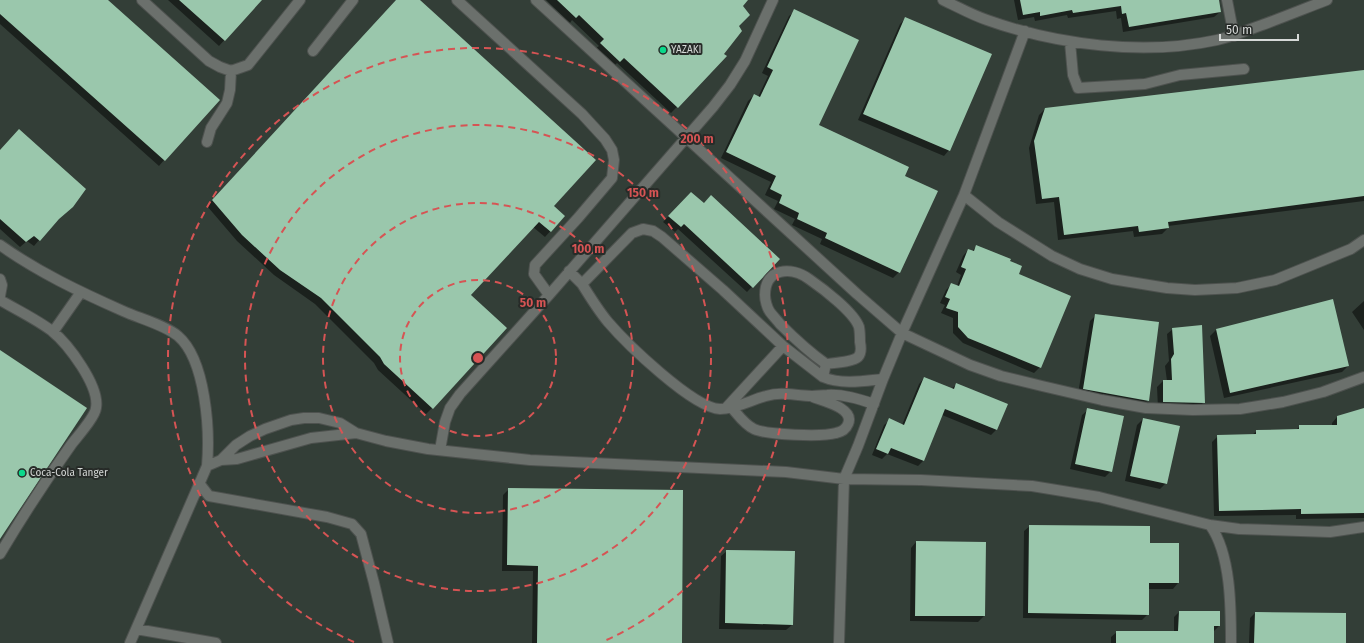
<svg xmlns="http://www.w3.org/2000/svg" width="1364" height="643" font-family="'Fira Sans',sans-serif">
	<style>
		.built { fill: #333e37 }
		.shadow { fill: #0007 }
		.building { fill: #9ac7ac }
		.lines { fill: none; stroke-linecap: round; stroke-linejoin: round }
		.minor-casing { stroke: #4e524f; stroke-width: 12 }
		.minor { stroke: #6b706c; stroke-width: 10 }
		.ring { fill: none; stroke: #d65454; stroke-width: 2; stroke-dasharray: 7 5 }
		.poi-dot { fill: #0ad98b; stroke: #272b28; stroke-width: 1.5 }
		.labels { text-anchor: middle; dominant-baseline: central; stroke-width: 4; stroke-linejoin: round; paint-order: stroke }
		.poi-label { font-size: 10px; fill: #d6d9d7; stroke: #272b28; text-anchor: start }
		.centre { fill: #d65454; stroke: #272b28; stroke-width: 2 }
		.ring-label { font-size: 12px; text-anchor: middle; font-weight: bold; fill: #d65454; stroke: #272b28; stroke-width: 4; stroke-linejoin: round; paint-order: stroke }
	</style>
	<rect width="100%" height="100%" fill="#313532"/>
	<path class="built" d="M0 0H1364V643H0Z"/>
	<path class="shadow" d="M0 0H106L164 160 159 166 0 24Z
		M168 0H260L219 46Z
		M397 0H419L552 206 564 216 545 237 533 227 470 296 432 408 426 414 378 370 374 363 315 304 274 275 237 241 207 206Z
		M546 0H747L742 6 723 55 725 57 671 113 617 63 613 67 595 49 599 46 572 20 570 23Z
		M1014 0H1218L1220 12 1214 17 1123 32 1121 18 1117 19 1116 11 1068 18 1067 15 1035 21 1034 17 1018 20Z
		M795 11 818 125 904 176 899 272 893 278 820 244 822 239 792 225 795 219 774 209 778 201 765 195 771 182 721 158 748 101 754 95 758 97 768 76 762 73 789 16Z
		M906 18 949 150 944 156 858 120 900 24Z
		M1364 71V201L1168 226V228L1162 234 1134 237 1133 231 1058 240 1054 202 1036 204 1029 148 1039 115 1045 109Z
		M0 150 54 222 34 246 27 241 20 247 0 229Z
		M691 193 703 205 778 259 747 292 678 229 675 232 663 222Z
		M977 246 1017 275 1040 367 1034 373 963 343 953 333V318L941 313 945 305 940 303 946 290 952 284 957 286 961 275 956 272 963 256 968 250 972 251Z
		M1332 301 1348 366 1342 372 1224 398 1210 336 1216 330Z
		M1364 301V330L1352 312Z
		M1096 315 1148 400 1142 406 1078 394 1090 321Z
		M1173 329 1204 402 1198 408H1158L1157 387 1163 381H1167L1165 366 1169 361 1167 334Z
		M924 378 951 389 957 384 1006 404 996 430 991 435 942 415 923 461 918 466 887 454 882 459 872 455 884 425 890 420 902 425 919 384Z
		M1364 409V518L1296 519V515L1214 516 1212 442 1218 436 1252 435 1257 431 1296 430 1300 426H1332V423L1337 417Z
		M1088 410 1111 471 1105 477 1070 469 1082 415Z
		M1143 419 1166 483 1160 489 1125 481 1137 425Z
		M509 489 681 643H532L533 571H502L503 495Z
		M1030 526 1149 544H1178V583L1173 589H1148V614L1142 620 1023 618 1024 531Z
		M916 542 985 543 984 616 978 622 910 621 911 548Z
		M727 551 792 625 786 630 719 629 721 556Z
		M1179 612 1219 626 1214 631 1213 643H1111V637L1117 632H1174V617Z
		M1255 613 1345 643H1249L1250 618Z"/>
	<path class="building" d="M0 0H108L220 100 165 161 0 14Z
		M179 0H262L225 41Z
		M396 0H420L596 160 554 206 565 216 551 232 539 222 471 295 507 328 433 409 384 364 380 357 321 298 280 270 242 235 212 200Z
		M557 0H748L743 6 750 15 739 26 742 31 724 54 727 56 678 108 624 58 620 62 600 43 604 39 579 15 576 18Z
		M1020 0H1219L1221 12 1129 27 1126 13 1122 14 1121 6 1073 13 1072 10 1040 16V12L1023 15Z
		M794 9 859 40 819 125 909 167 905 176 938 191 900 273 825 238 827 233 797 219 799 213 779 203 782 195 770 189 776 176 726 152 754 94 760 97 773 70 767 67Z
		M905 17 992 54 950 151 863 114Z
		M1364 70V196L1168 222 1169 228 1139 232 1138 226 1064 235 1059 197 1042 199 1034 141 1045 108Z
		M19 129 86 189 73 207 59 219 40 241 34 236 26 242 0 219V150Z
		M691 192 704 203 711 195 780 259 753 288 684 224 681 227 668 216Z
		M976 245 1011 259 1010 261 1022 266 1019 274 1071 296 1041 368 968 338 958 327V312L946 308 950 299 945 297 951 283 959 286 966 269 961 267 968 249 974 251Z
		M1333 299 1349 366 1230 393 1216 329Z
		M1095 314 1159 322 1149 401 1083 389Z
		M1202 325 1205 403 1163 402V380H1172L1171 359 1174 354 1172 328Z
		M0 350 87 408 0 539Z
		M924 377 954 389 956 383 1008 404 997 430 945 409 924 461 891 448 888 454 876 449 889 418 904 425Z
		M1087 408 1124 416 1112 472 1075 464Z
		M1364 408V513L1301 514V509L1219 511 1217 435 1256 434V430L1299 429V425H1337V416Z
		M1143 418 1180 426 1167 484 1130 476Z
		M508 488 683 490 682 643H537L538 566 507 565Z
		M1029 525 1150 526V543H1179V583H1149V615L1028 613Z
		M916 541 986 542 985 616H915Z
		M726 550 795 551 793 625 725 623Z
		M1179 611H1220V626H1214V643H1116V631H1178Z
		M1255 612 1346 613V643H1254Z"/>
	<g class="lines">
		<defs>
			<path id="minor" d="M142 0 209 61 220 67 231 71 248 65 300 0
				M457 0 582 114 605 139 612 150 614 160 612 178 578 218 535 265 534 274 549 295
				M536 0 857 294 902 333 970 365 1001 376 1042 386 1102 400 1146 408 1193 410 1240 409 1283 402 1323 392 1364 377
				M943 0C958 7 972 15 987 20 1057 45 1144 56 1217 40 1232 37 1247 30 1262 25 1284 17 1306 8 1327 0
				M1227 0 1234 36
				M1070 42 1073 75 1078 88 1145 84 1180 75 1244 69
				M313 51 353 0
				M207 142 211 128 227 103 230 90 231 71
				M964 195 998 222 1052 256 1080 269 1112 279 1167 288 1195 290 1237 288 1275 280 1351 249 1364 240
				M0 245C38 272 80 292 123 311 138 318 165 325 178 336 206 360 210 431 207 466L130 643
				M569 271 582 284 632 233 643 229 653 231 662 237 723 290 783 346 823 377C842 385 864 381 883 379
				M0 279 2 285 0 296
				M582 284C590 297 598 310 608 322 626 343 693 408 720 409 736 409 751 400 766 396 783 391 795 396 812 396 817 396 822 395 827 395 843 394 859 399 874 404
				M0 300C17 310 36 319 52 331 68 344 100 386 96 408 95 417 77 437 71 445 46 480 22 517 0 554
				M53 332 81 292
				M823 377 826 364C833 363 853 362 858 357 862 353 861 347 860 342 860 338 860 332 859 327 854 312 822 288 809 279 791 266 765 268 765 295 765 300 767 308 770 312 773 316 777 320 780 324 794 338 809 352 826 364
				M726 408 783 346
				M732 408C738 415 745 425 754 429 767 435 822 437 836 433 841 432 846 429 848 424 855 408 823 401 813 397
				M440 450 445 422 450 408 460 394 549 295 713 107 730 85 745 61 773 0
				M221 460 236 445 250 436 265 429 291 420 304 418H319L340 423 356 433 386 441 428 449 530 460 786 472 844 479 921 480 1032 486 1099 497 1210 525 1239 529 1330 532 1364 527
				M207 466 221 460 237 459 311 438 356 433
				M199 483 209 496 327 517 352 524 361 534 374 583 388 643
				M1210 525C1231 554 1231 608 1231 643
				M136 629 216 643
				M839 643 844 479 858 446 883 379 902 333 964 195 1025 31"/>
		</defs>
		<use href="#minor" class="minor-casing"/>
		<use href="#minor" class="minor"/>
	</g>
	<g class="ring">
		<circle cx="478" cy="358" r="78"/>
		<circle cx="478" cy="358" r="155"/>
		<circle cx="478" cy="358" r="233"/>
		<path d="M354 642A310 310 0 1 1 602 642"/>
	</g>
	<g class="poi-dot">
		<circle cx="663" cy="50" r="4"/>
		<circle cx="22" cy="473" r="4"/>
	</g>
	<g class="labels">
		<g class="poi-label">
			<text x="671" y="50">YAZAKI</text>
			<text x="30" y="473">Coca-Cola Tanger</text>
		</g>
	</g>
	<circle cx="478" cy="358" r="6" class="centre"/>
	<g class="ring-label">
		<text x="697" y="143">200 m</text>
		<text x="643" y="197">150 m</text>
		<text x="588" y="253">100 m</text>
		<text x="533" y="307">50 m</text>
	</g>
	<path d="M1220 34v6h78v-6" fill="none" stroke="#d6d9d7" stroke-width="2"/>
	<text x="1226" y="34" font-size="12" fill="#d6d9d7" stroke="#272b28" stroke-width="3" paint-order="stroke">50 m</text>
</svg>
